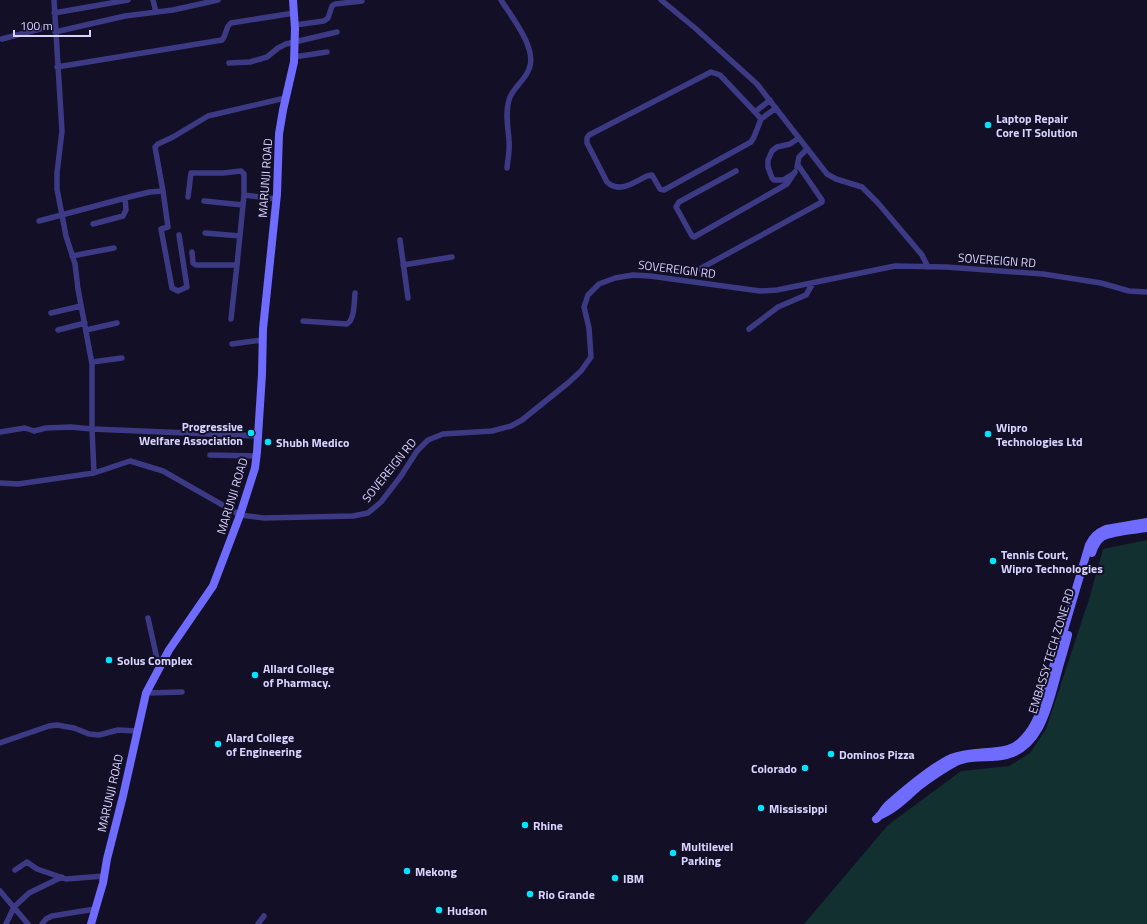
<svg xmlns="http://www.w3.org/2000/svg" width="1147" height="924" font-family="'Titillium Web',sans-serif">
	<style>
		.green { fill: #12302f }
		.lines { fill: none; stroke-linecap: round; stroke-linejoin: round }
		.street { stroke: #3d3a85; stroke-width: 5.5 }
		.secondary { stroke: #6f6bff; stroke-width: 8 }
		.poi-dot { fill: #00e5ff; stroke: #130f26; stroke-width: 1.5 }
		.labels { text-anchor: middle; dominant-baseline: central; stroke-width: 4; stroke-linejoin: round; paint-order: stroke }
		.poi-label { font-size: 12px; font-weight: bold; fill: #d9d4ff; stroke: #130f26; text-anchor: start }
		.street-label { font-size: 12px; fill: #d9d4ff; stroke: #130f26 }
	</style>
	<rect width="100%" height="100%" fill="#130f26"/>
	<path class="green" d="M1147 540V924H804L888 825 961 771 1009 766 1030 753 1046 729 1090 596 1103 549Z"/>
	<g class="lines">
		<path class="street" d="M54 0 62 131 57 173V189L66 236 75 264 78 289 92 364V429L94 473
			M153 0 156 12
			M501 0C511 16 538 49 529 69 525 81 512 88 509 100 505 113 508 127 509 140 510 149 508 158 507 168
			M661 0 695 28 757 84 827 174 836 179 862 187 878 203 922 255 928 267
			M54 13 128 0
			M295 25 324 21 328 18 332 6 335 4 362 1
			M55 32 125 16 173 10 218 0
			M2 39 55 25
			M294 57 327 52
			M229 63 250 62 267 57 278 48 286 44 337 32
			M57 67 222 40C227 35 225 27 231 23L294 13
			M711 72 720 75 755 112 761 119 754 137 751 142 664 190 660 189 652 175 647 176C634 182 620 194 607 182L587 143V138L589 135Z
			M755 112 770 100
			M761 119 776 108
			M797 167 799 157 807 149
			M736 171 679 202 676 207 692 236 694 237 787 184 795 172
			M793 174 783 180H774L772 178 768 167V160L772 151 777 147 790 144 799 138
			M163 191 168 227 161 229 172 288 178 291 187 287 179 235
			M188 197 191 173H223L241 171 244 174V195L276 199
			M204 201 243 205
			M39 221 133 196 150 192 163 191 155 147 158 144 173 137 208 116 285 98
			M93 224 123 216 126 210 125 198
			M205 233 240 236
			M400 240 408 298
			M192 252 193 263 196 265H237L244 195
			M72 256 114 248
			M403 265 452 257
			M696 271 822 202V200L798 165
			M51 313 81 306
			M231 319 237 265
			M303 321 347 324C355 319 354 302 355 293
			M749 329 778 307 806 295 813 283
			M58 330 85 323
			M86 330 117 323
			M232 344 262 340
			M92 362 122 358
			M0 432 25 428 34 431 46 428 71 427 92 429 259 436
			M210 455 257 456
			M0 483 18 484 94 473 130 461 163 471 240 515 264 518 353 516 368 513 381 502 401 476 417 451 428 440 443 434 492 431 511 426 522 420 568 383 581 371 591 357 589 328 584 307 588 295 599 284 615 278 633 275 650 276 760 291 777 290 895 266 946 267 1043 274 1101 283 1129 291 1147 292
			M148 618 159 668
			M146 693 182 692
			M0 743 49 726 57 725 74 728 89 734 99 735 118 730 137 731
			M15 870 27 862 37 869 66 879 104 876
			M0 891 28 924
			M6 924 14 907 29 893 62 877
			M42 924 46 919 52 916 95 909
			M258 924 264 916"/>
		<path class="secondary" d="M1092 553C1094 547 1097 541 1102 537 1113 531 1135 530 1147 528
			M879 816C894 810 906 798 918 787 930 778 943 769 956 762 972 754 991 760 1007 755 1039 746 1047 710 1055 682 1059 666 1064 651 1068 635
			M876 819C882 815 884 807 890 803 906 789 932 767 951 758 971 750 989 754 1008 749 1024 745 1035 725 1040 711L1089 545C1093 537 1097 533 1106 529L1147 522
			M91 924 103 883 107 859 123 796 146 693 169 650 213 586 240 515 255 468 257 452 262 374 263 329 277 194 279 134 283 110 294 62 295 29 293 0"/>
	</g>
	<g class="poi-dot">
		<circle cx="988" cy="125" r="4"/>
		<circle cx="251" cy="433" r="4"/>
		<circle cx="988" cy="434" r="4"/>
		<circle cx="268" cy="442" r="4"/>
		<circle cx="993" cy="561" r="4"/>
		<circle cx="109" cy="660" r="4"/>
		<circle cx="255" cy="675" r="4"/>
		<circle cx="218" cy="744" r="4"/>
		<circle cx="831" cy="754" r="4"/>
		<circle cx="805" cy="768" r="4"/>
		<circle cx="761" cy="808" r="4"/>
		<circle cx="525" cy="825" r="4"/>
		<circle cx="673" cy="853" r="4"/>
		<circle cx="407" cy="871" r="4"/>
		<circle cx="615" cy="878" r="4"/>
		<circle cx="530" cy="894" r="4"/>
		<circle cx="439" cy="910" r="4"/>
	</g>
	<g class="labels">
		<g class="poi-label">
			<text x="996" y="118">Laptop Repair<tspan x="996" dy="14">Core IT Solution</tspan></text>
			<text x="243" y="426" text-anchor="end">Progressive<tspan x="243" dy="14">Welfare Association</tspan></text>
			<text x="996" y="427">Wipro<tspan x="996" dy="14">Technologies Ltd</tspan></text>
			<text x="276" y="442">Shubh Medico</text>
			<text x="1001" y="554">Tennis Court,<tspan x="1001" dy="14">Wipro Technologies</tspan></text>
			<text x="117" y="660">Solus Complex</text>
			<text x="263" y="668">Allard College<tspan x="263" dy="14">of Pharmacy.</tspan></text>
			<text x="226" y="737">Alard College<tspan x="226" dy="14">of Engineering</tspan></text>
			<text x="839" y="754">Dominos Pizza</text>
			<text x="797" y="768" text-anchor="end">Colorado</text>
			<text x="769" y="808">Mississippi</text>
			<text x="533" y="825">Rhine</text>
			<text x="681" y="846">Multilevel<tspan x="681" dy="14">Parking</tspan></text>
			<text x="415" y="871">Mekong</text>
			<text x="623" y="878">IBM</text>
			<text x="538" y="894">Rio Grande</text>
			<text x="447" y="910">Hudson</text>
		</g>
		<g class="street-label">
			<text transform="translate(265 178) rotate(-86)">MARUNJI ROAD</text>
			<text transform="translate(997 260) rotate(4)">SOVEREIGN RD</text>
			<text transform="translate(677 269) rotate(7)">SOVEREIGN RD</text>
			<text transform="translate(389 470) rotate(-51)">SOVEREIGN RD</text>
			<text transform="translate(232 496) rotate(-73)">MARUNJI ROAD</text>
			<text transform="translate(1051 651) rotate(-73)">EMBASSY TECH ZONE RD</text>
			<text transform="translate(110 793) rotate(-77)">MARUNJI ROAD</text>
		</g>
	</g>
	<path d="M14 30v6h76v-6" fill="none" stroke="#d9d4ff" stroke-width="2"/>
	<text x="20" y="30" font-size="12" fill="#d9d4ff" stroke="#130f26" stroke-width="3" paint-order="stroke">100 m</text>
</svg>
